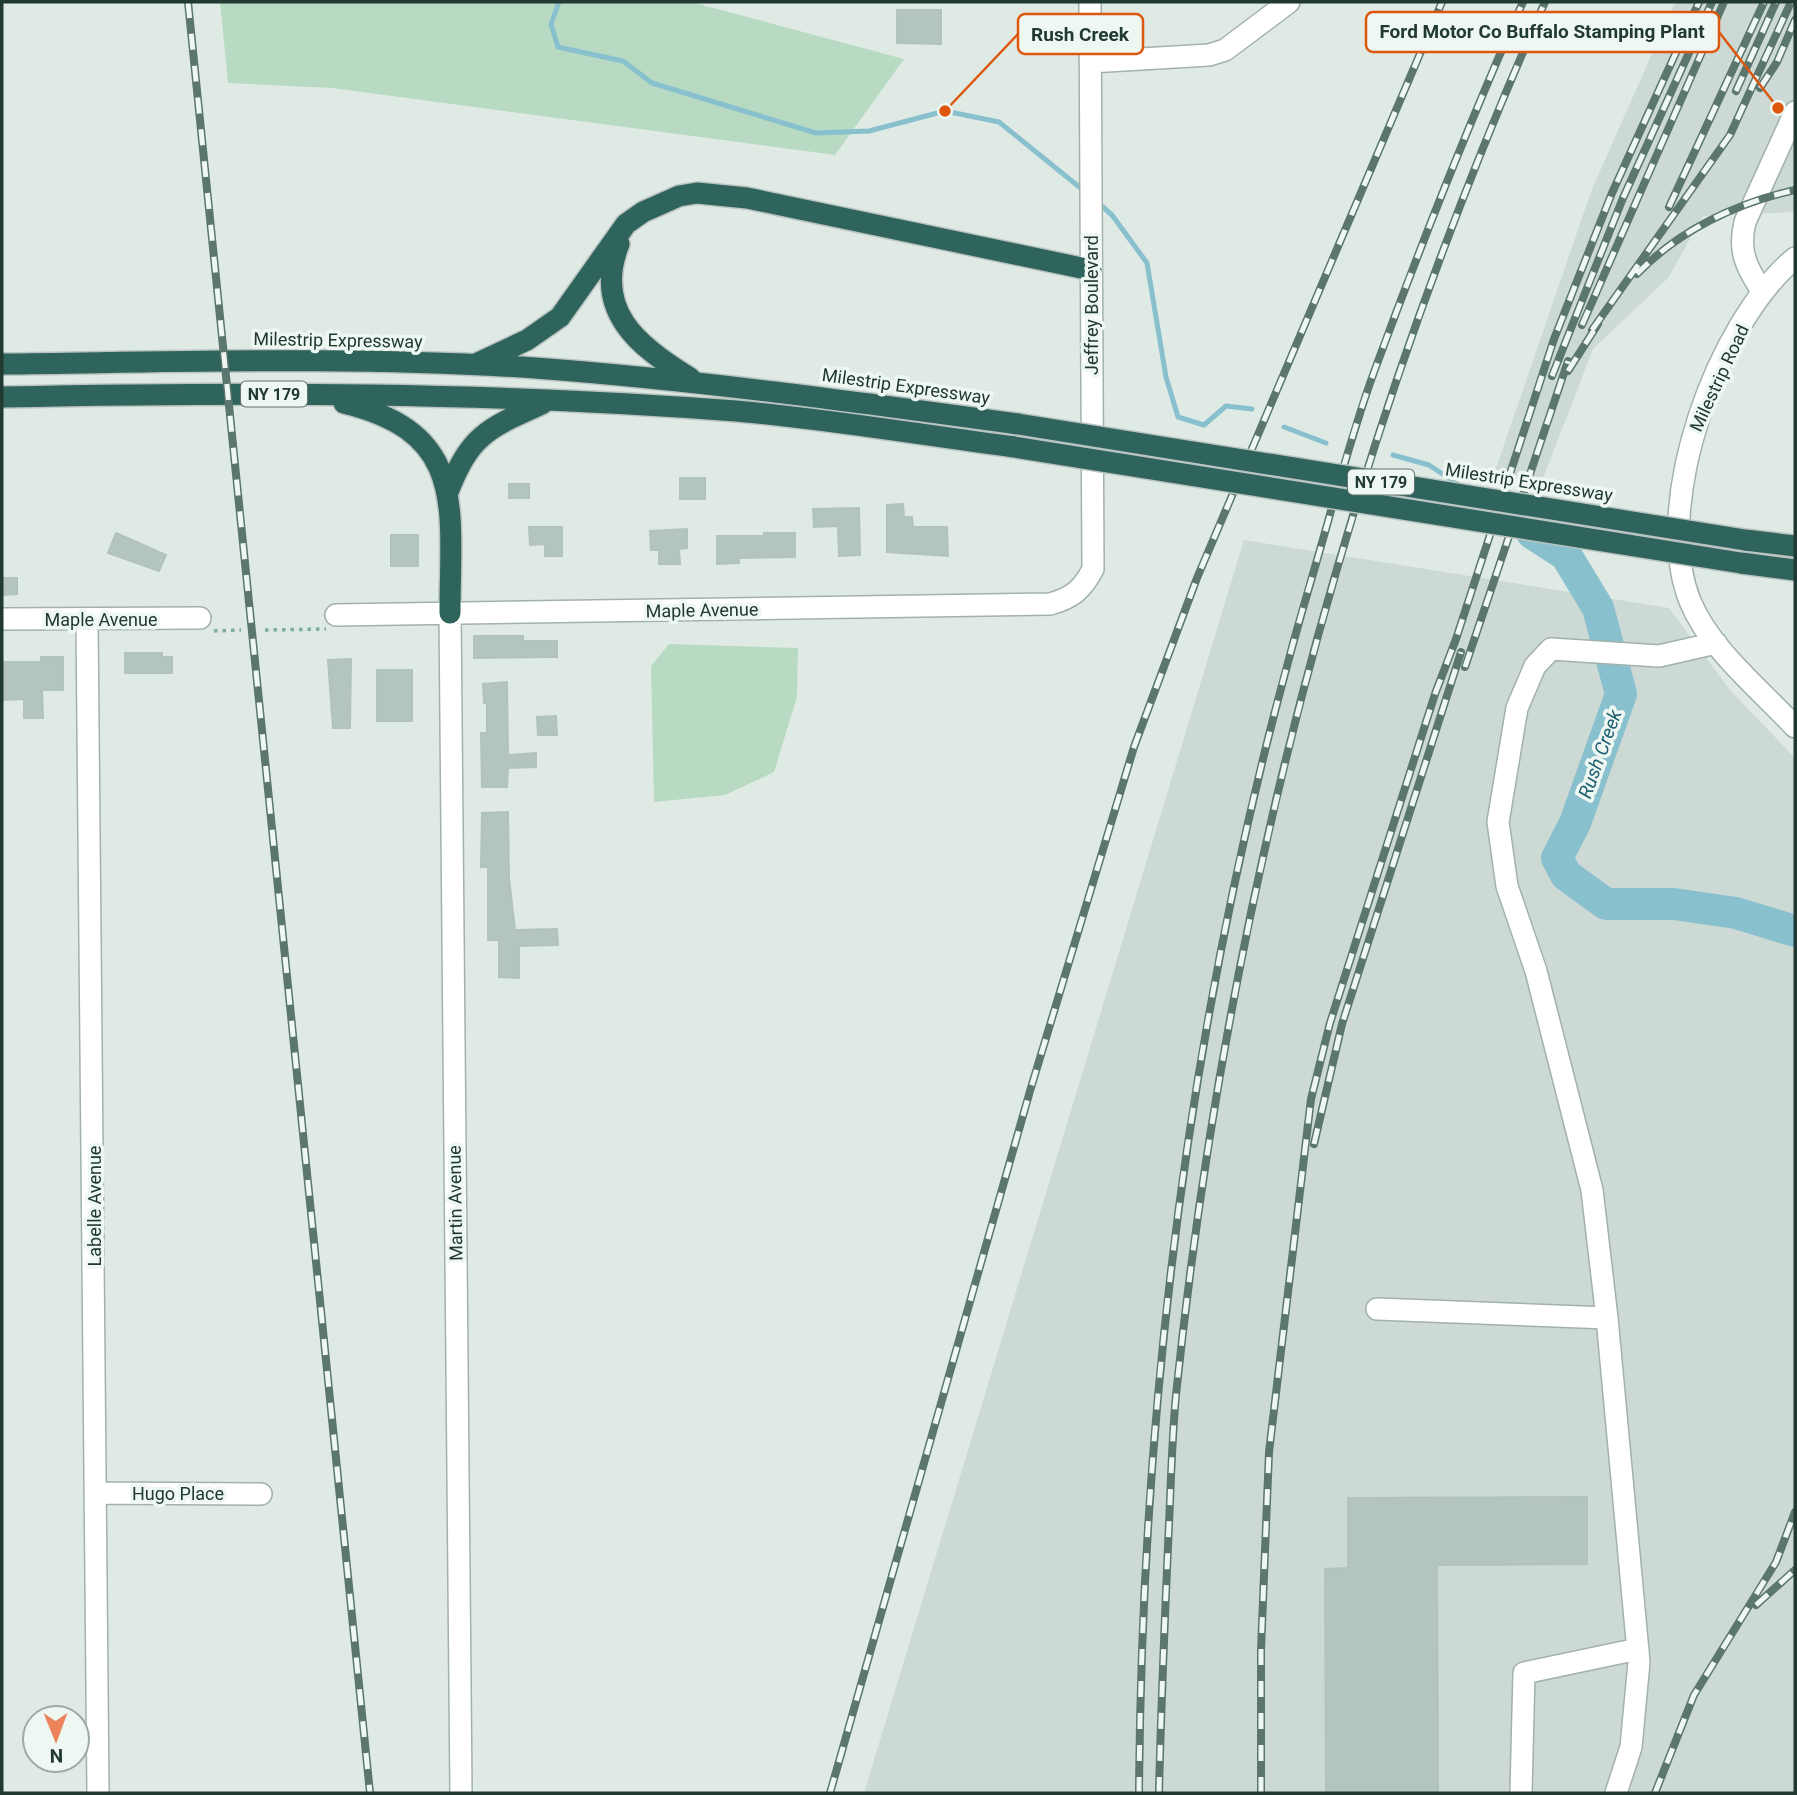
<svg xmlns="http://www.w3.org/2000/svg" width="1797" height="1795" font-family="Roboto,sans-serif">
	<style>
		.built { fill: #cdd9d4 }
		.green { fill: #b8dac3 }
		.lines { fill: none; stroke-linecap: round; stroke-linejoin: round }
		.stream { stroke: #88c0ce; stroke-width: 5 }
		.river { stroke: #88c0ce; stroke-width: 32 }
		.building { fill: #b4c4be; stroke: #b2c3bc; stroke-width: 2 }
		.minor-casing { stroke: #a2b1ac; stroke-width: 24 }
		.highway-casing { stroke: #bcc4c2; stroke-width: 24 }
		.path { stroke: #80aca0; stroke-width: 3.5; stroke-dasharray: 3.5 5; stroke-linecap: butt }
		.minor { stroke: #fff; stroke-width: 21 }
		.highway { stroke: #2e645b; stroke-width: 21 }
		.rail-casing { stroke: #5b756f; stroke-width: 8 }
		.rail { stroke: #eff7f3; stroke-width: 5; stroke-dasharray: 16; stroke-linecap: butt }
		.highway-bridge-casing { stroke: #bcc4c2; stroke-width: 24; stroke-linecap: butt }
		.highway-bridge { stroke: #2e645b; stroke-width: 21 }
		.labels { text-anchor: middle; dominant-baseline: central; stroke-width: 7; stroke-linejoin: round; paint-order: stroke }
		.shield { fill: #eff7f3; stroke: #5f726d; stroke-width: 2 }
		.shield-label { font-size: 16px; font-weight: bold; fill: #213933 }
		.street-label { font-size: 18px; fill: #213933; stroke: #eff7f3 }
		.water-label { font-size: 19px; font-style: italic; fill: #1d6172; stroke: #eff7f3 }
		.leader { fill: none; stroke: #de570e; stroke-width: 2.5 }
		.callout-dot { fill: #de570e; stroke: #eff7f3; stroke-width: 2.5 }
		.callout { fill: #eff7f3; stroke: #de570e; stroke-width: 2.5 }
		.callout-label { font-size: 19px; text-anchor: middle; font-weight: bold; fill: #213933 }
	</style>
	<rect width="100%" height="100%" fill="#dfeae5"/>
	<path class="built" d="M1675 2H1795V212L1703 216 1668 278 1593 349 1542 481 1494 474 1592 189Z
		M1244 540 1669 608 1730 690 1795 758V1793H864Z"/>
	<path class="green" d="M220 2H691L904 59 835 155 332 88 228 83Z
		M669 644 798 648 797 697 774 772 725 795 654 802 651 666Z"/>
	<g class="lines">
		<path class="stream" d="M559 2 551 24 558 47 623 61 652 83 816 133 869 131 945 111 999 122 1083 190
			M1096 201 1112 215 1147 263 1166 377 1178 417 1204 425 1226 406 1252 409
			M1284 427 1326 443
			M1393 455 1429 465 1462 487"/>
		<path class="river" d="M1532 533 1566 555 1598 608 1621 694 1575 823 1557 858 1566 875 1606 904H1674L1736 913 1795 931"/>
	</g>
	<path class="building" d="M897 10H941V44L897 43Z
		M680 478H705V499H680Z
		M509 484H529V498H509Z
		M903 504 904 517H912L913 527H947L948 556 887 552V505Z
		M859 508 860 555 839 556 838 526 814 527 813 509Z
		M529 527H562V556H545V544L530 545Z
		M687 529V548L679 549 680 564H659V550H651L650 531Z
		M116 533 166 555 159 571 108 553Z
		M764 533H795V557L739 558V563L717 564V536H764Z
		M391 535H418V566H391Z
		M2 578H17V594L2 595Z
		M474 636H523V641H557V657L474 658Z
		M125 653H162V657H172V673H125Z
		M41 657H63V690H42L43 718H24V699L2 700V662H41Z
		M351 659 350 728H333L328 660Z
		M377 670H412V721H377Z
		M507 682 508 755 536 753V767L508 768 507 787H482L481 733H487V703H484L483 684Z
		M556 716 557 735H538L537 717Z
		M508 812 509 878 515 930 557 929 558 945 519 946V978L499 977V940H488V867H481L482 813Z
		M1587 1497V1564L1437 1565 1438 1793H1326L1325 1569 1348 1568V1498Z"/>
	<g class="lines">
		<defs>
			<path id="minor" d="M1090 62 1209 55 1225 50 1289 2
				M1795 258C1718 322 1651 504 1690 601 1710 650 1760 689 1795 727
				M1762 291C1746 267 1738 251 1745 222L1795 112
				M450 613 461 1793
				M336 615 1050 604C1072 598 1082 590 1093 569L1090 2
				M2 619 200 618
				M87 620 98 1793
				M1377 1309 1607 1318
				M96 1493 261 1494
				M1521 1793 1524 1673 1638 1649
				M1616 1793 1631 1747 1639 1662 1607 1318 1592 1190 1536 971 1507 886 1498 822 1517 708 1535 666 1551 649 1659 656 1716 643"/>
			<path id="highway" d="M619 244C593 310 637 346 690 378
				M478 363 527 340 560 317 626 224 643 212 679 196 697 193 747 198 1091 270
				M2 364C179 362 358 356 535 368 697 380 857 402 1018 424
				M2 397C246 392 492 392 736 411 829 419 922 435 1014 447
				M344 403C468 433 450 508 450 613
				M448 492C470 435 488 428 542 404
				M1745 540 1795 546
				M1741 563 1795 570"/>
		</defs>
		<use href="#minor" class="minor-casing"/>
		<use href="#highway" class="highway-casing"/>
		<path class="path" d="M265 630 326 629
			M214 631 241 630"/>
		<use href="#minor" class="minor"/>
		<use href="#highway" class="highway"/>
		<defs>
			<path id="rail" d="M188 2 370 1793
				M1760 88 1777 62 1795 20
				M1736 91 1776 2
				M1669 207 1764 2
				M1637 274C1679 230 1737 203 1795 190
				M1582 325 1724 2
				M1592 330 1730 135 1791 2
				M1568 371 1598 324
				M1552 376 1623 198 1712 2
				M1465 667 1568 361
				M1314 1144 1342 1024 1461 652
				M1756 1605 1795 1570
				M830 1793 1030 1091 1134 747 1197 578 1442 2
				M1139 1793C1142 1376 1196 967 1315 567 1334 502 1351 435 1374 372 1420 247 1469 123 1523 2
				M1159 1793C1161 1703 1165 1614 1169 1524 1171 1481 1172 1438 1176 1395 1226 913 1348 444 1545 2
				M1261 1793V1650L1269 1452 1311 1099 1330 1023 1435 694 1456 639 1554 339 1612 193 1699 2
				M1655 1793 1694 1695 1776 1562 1795 1512"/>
		</defs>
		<use href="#rail" class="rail-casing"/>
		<use href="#rail" class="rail"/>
		<defs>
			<path id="highway-bridge" d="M1018 424 1745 540
				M1014 447 1741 563"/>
		</defs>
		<use href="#highway-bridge" class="highway-bridge-casing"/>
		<use href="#highway-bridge" class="highway-bridge"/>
	</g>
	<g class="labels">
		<g class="shield">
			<rect x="241" y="381.5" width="66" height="25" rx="5"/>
			<rect x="1348" y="469.5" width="66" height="25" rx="5"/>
		</g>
		<g class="shield-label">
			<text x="274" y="394">NY 179</text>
			<text x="1381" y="482">NY 179</text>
		</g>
		<g class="street-label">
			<text transform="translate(1091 305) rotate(-90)">Jeffrey Boulevard</text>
			<text transform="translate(338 340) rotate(1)">Milestrip Expressway</text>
			<text transform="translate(1719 378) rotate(-65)">Milestrip Road</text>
			<text transform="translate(906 386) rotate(8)">Milestrip Expressway</text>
			<text transform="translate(1529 482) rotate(9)">Milestrip Expressway</text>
			<text transform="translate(702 610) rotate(-1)">Maple Avenue</text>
			<text x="101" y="619">Maple Avenue</text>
			<text transform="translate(455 1203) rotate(-91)">Martin Avenue</text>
			<text transform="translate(94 1206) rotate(-90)">Labelle Avenue</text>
			<text x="178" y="1493">Hugo Place</text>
		</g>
		<g class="water-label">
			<text transform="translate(1600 754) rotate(-70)">Rush Creek</text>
		</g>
	</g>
	<path class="leader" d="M1778 108L1719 32M945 111L1018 34"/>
	<g class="callout-dot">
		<circle cx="1778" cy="108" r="7"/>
		<circle cx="945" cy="111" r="7"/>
	</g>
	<g class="callout">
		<rect x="1366" y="12" width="353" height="40" rx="7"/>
		<rect x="1018" y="14" width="125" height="40" rx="7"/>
	</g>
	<g class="callout-label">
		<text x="1542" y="38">Ford Motor Co Buffalo Stamping Plant</text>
		<text x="1080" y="41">Rush Creek</text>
	</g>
	<rect width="1797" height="1795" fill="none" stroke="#213933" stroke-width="7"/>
	<g transform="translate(56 1739) rotate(179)"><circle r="33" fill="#eff7f3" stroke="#9daba6" stroke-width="2"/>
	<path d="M0-5L12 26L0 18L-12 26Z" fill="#ed835a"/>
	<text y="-10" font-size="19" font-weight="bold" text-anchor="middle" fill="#213933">N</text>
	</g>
</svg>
